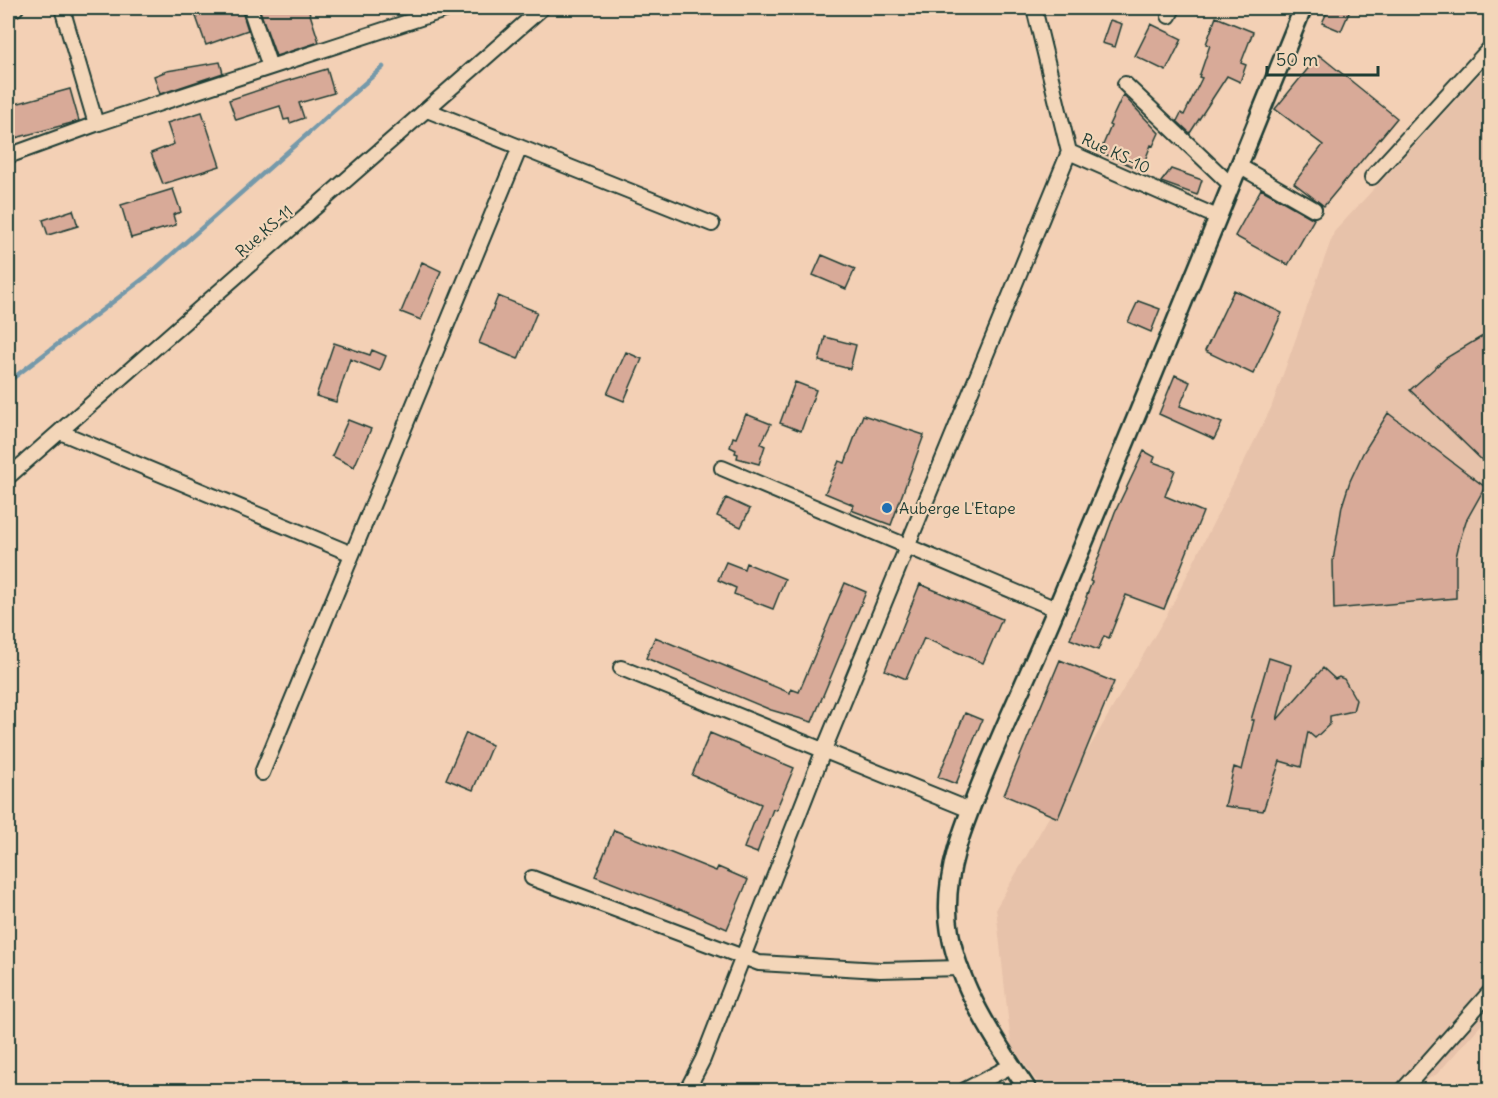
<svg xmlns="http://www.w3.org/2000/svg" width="1498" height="1098" font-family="Delius,sans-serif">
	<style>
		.built { fill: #e7c2aa }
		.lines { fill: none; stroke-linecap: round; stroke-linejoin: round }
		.stream { stroke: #7599aa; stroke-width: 4.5 }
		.building { fill: #d8aa98; stroke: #1f3d34; stroke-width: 1.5 }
		.minor-casing { stroke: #1f3d34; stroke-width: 18 }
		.tertiary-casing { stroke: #1f3d34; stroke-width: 21 }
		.minor { stroke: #f3d6b9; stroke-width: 14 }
		.tertiary { stroke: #f3d6b9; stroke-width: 16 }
		.poi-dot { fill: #1f6fb2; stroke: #f3d6b9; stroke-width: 2 }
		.labels { text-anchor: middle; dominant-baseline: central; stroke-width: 4.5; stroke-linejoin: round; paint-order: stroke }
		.street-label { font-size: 16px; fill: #1f3d34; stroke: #f3d6b9 }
		.poi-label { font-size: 16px; fill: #1f3d34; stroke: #f3d6b9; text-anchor: start }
	</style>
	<rect width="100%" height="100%" fill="#f3d0b5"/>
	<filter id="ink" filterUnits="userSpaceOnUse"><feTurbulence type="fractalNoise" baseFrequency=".0167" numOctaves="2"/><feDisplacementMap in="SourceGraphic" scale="12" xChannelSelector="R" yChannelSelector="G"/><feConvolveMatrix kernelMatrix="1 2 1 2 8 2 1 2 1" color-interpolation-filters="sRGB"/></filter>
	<g filter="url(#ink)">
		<path class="built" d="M1490 63V1015L1437 1074 1408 1090H1043L1011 1045 996 908 1170 609 1271 408 1334 232Z"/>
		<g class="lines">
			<path class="stream" d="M8 382 152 272 383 67"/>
		</g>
		<path class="building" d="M193 8H241L248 30 206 45Z
			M259 8H308L319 42 276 56Z
			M1329 8H1351L1341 31 1322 23Z
			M1216 17 1253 32 1241 63 1246 65 1240 82 1227 76 1190 133 1177 121 1181 113 1184 115 1202 78 1199 77 1210 45 1206 44Z
			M1110 20 1122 24 1115 47 1102 43Z
			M1151 24 1182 39 1166 71 1135 56Z
			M1319 55 1397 118 1324 206 1294 183 1323 145 1275 109Z
			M220 62 223 73 160 94 154 76 167 71Z
			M327 69 334 93 299 103 304 118 290 123 289 119 284 120 280 106 236 120 229 100 283 82Z
			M70 89 79 121 8 140V106Z
			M1123 95 1159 133 1153 146 1151 145 1141 170 1100 152 1111 126 1109 125Z
			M202 112 220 166 163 184 151 153 174 144 167 123Z
			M1171 169 1202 180 1197 195 1161 182Z
			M173 189 181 212 173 215 176 225 131 238 121 205Z
			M1261 189 1314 219 1288 265 1235 236Z
			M73 210 78 226 48 235 43 220Z
			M822 255 855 269 846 289 813 275Z
			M422 262 441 271 421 320 401 312Z
			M1234 290 1282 313 1253 374 1205 351Z
			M498 296 537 312 518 359 479 343Z
			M1138 301 1160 309 1151 332 1128 322Z
			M1491 331V469L1410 390 1446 358Z
			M825 337 856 345 850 369 819 361Z
			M334 343 370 355 372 350 386 356 380 371 350 359 336 402 316 396Z
			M626 352 642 359 624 401 607 394Z
			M1175 375 1190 382 1180 406 1222 423 1214 439 1159 414Z
			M795 382 816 390 801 431 780 423Z
			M1388 413 1485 487 1466 521 1460 540 1456 557V598L1334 609 1333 561 1342 506 1350 481 1363 453Z
			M746 414 771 424 761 444 765 446 759 464 737 458 738 454 735 453 736 450 730 447 733 437 736 438Z
			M863 415 924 435 891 525 851 510 854 505 825 493 839 461 845 463Z
			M348 420 371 429 354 467 332 456Z
			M1144 451 1155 457 1153 462 1175 470 1165 496 1203 512 1164 609 1126 595 1109 638 1104 636 1098 650 1070 639 1087 598 1086 597 1092 582 1090 581 1115 512Z
			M726 498 750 509 741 527 717 516Z
			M726 562 744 569 746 563 785 579 773 609 734 594 736 588 718 580Z
			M845 583 866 592 812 722 771 710 646 658 655 637 790 693 791 689 799 692Z
			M920 584 1002 619 983 663 924 638 906 679 885 670Z
			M1269 658 1291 665 1277 720 1323 668 1335 679 1339 677 1344 679 1356 700 1353 711 1330 716V724L1315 738 1308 732 1301 767 1280 761 1263 811 1225 806 1234 767 1242 770 1254 720H1251Z
			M1060 660 1114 682 1058 818 1004 795Z
			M965 713 982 720 956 784 938 777Z
			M466 733 492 745 473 790 446 779Z
			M710 733 794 768 776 810 773 809 757 853 744 848 761 804 692 775Z
			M614 830 716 871 718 867 748 880 727 929 679 908V909L595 876Z"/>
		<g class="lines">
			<defs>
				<path id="minor" d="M62 8 96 124
					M250 8 270 67
					M1034 8 1069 152 1217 217
					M8 10 16 8
					M1169 16 1173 8
					M1125 84 1231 185
					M427 110 712 224
					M8 156 96 124 451 8
					M1239 166 1314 209
					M1372 177 1490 48
					M60 432 352 554
					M722 468 1056 609
					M8 477 542 8
					M621 668 970 810
					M262 773 520 147
					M532 878 759 963 880 970 961 968
					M687 1090 703 1059 823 752 1069 152
					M965 1090 1011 1066
					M1403 1090 1490 992"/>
				<path id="tertiary" d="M1028 1090C995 1041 948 971 948 910 947 865 964 826 980 785 1004 725 1032 667 1057 607 1141 408 1222 208 1303 8"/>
			</defs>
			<use href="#minor" class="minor-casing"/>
			<use href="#tertiary" class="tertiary-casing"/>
			<use href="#minor" class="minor"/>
			<use href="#tertiary" class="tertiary"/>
		</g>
	</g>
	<circle class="poi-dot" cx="887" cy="508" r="6"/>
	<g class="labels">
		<g class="street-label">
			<text transform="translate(1116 153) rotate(25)">Rue KS-10</text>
			<text transform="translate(264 231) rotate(-41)">Rue KS-11</text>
		</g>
		<g class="poi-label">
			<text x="899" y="508">Auberge L'Etape</text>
		</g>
	</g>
	<rect width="1498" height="1098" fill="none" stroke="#f3d6b9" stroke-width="30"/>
	<rect x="15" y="15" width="1468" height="1068" fill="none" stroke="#1f3d34" stroke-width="2" filter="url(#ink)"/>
	<path d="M1267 66v9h111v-9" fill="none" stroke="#1f3d34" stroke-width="3"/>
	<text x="1276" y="66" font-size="18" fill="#1f3d34" stroke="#f3d6b9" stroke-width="4.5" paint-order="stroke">50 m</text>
</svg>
